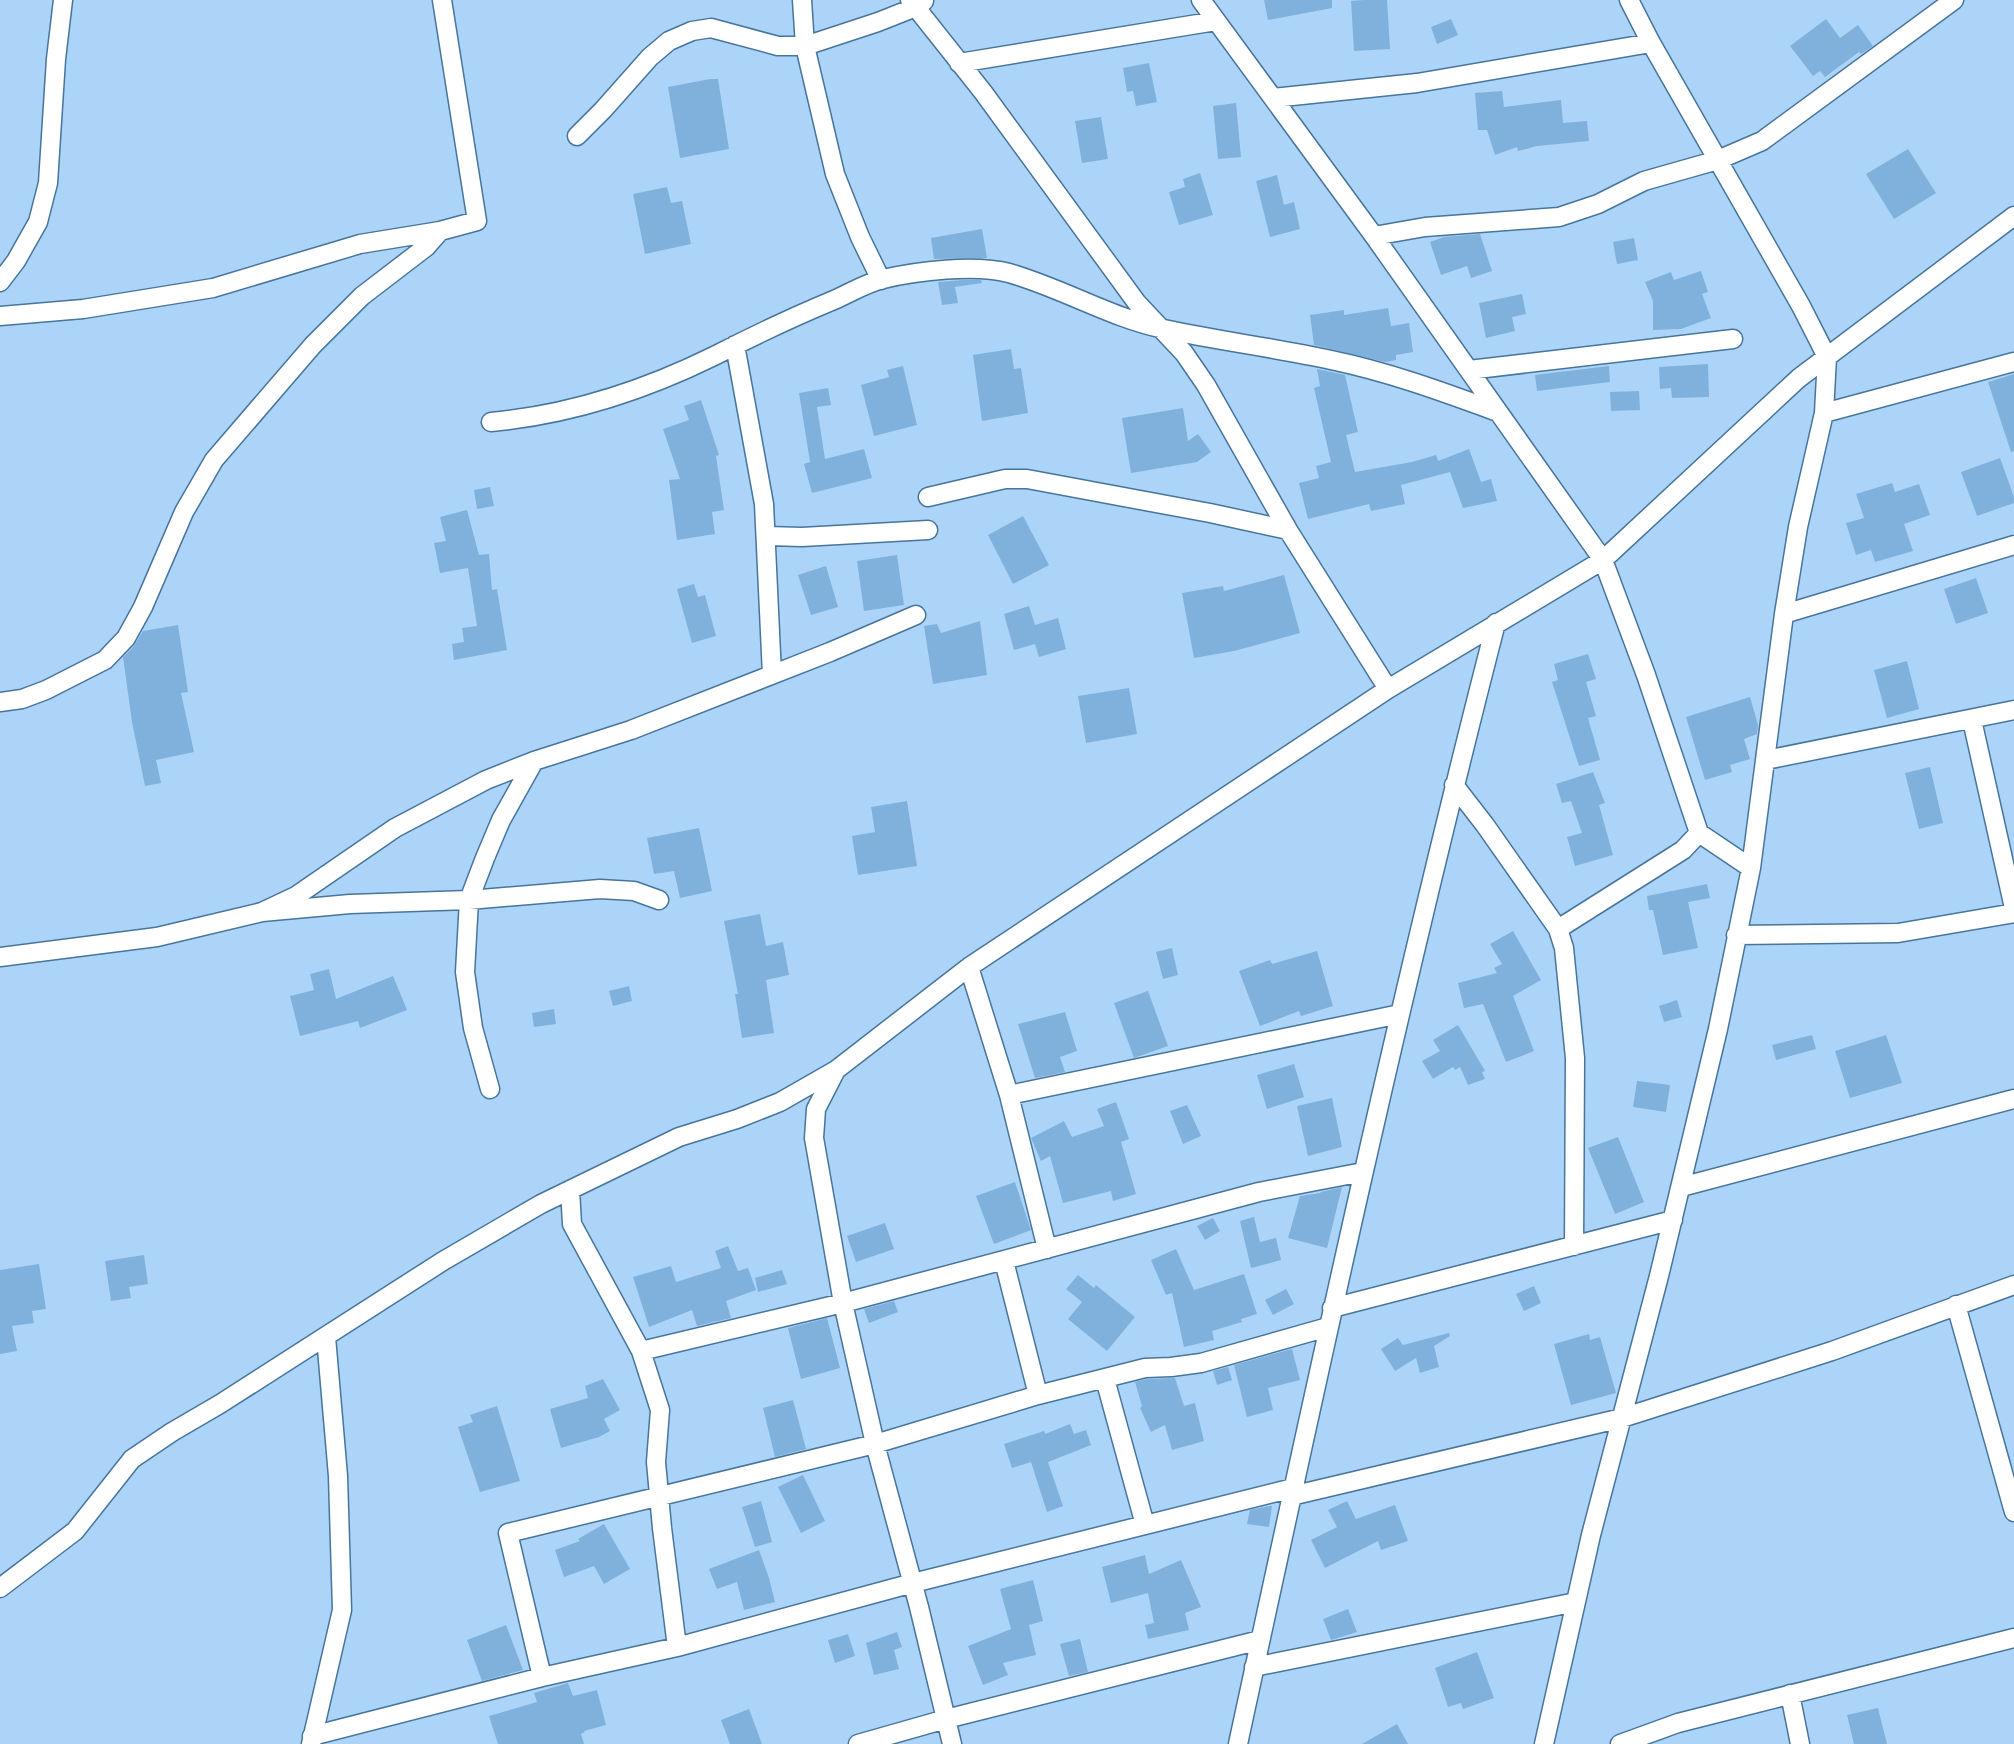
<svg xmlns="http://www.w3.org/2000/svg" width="2014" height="1744" font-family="'Nunito Sans',sans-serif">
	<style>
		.building { fill: #80b1dc }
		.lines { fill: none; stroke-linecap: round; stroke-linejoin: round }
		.street-casing { stroke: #46759d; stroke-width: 21 }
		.street { stroke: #fff; stroke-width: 18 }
	</style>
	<rect width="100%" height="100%" fill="#acd4f8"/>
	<path class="building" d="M1264 0H1332V8L1268 20Z
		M1364 0H1387L1390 49 1354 51 1351 1Z
		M1451 19 1458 35 1437 44 1431 27Z
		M1826 19 1840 38 1858 25 1873 46 1861 54 1859 52 1825 77 1820 71 1813 76 1790 46Z
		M1149 63 1157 102 1136 106 1133 91 1127 92 1123 68Z
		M710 79H718L729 149 680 158 668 87Z
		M1502 91 1504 107 1561 100 1563 123 1587 121 1589 141 1537 146 1518 151 1517 147 1495 155 1487 130H1478L1475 93Z
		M1236 103 1241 157 1218 159 1213 106Z
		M1101 117 1108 159 1082 163 1075 121Z
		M1908 149 1936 193 1894 219 1866 174Z
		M1200 173 1213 215 1179 225 1169 192 1185 187 1183 179Z
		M1277 175 1284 205 1294 202 1300 229 1270 237 1256 181Z
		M667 187 671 203 682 201 691 244 645 254 633 194Z
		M982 229 987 258 934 259 931 238Z
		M1480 234 1492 271 1471 278 1467 266 1441 275 1430 242 1444 237Z
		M1634 238 1638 260 1617 264 1613 242Z
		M1701 271 1708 292 1702 294 1711 318 1681 329 1653 330V301L1645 282 1671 272 1674 280Z
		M963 280H981L982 283 955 287 958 303 942 305 938 282Z
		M1522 294 1526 314 1512 317 1515 331 1486 338 1479 303Z
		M1388 308 1391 326 1409 323 1413 352 1396 355V360L1385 362 1314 345 1310 315 1344 310V315Z
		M1011 349 1014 369 1021 368 1028 413 982 421 973 355Z
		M1708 364 1709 397 1672 398 1671 388 1660 389 1659 367Z
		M903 366 917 425 874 436 861 385 889 377 887 370Z
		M1609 366 1610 382 1537 391 1535 375Z
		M1317 369 1345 375 1358 432 1346 435 1355 472 1412 462 1436 455 1438 461 1469 449 1481 482 1491 479 1497 501 1463 508 1450 472 1401 485 1405 504 1371 511 1369 504 1308 519 1299 483 1319 478 1316 466 1331 462 1314 388 1320 386Z
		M2014 374V451L2011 452 1988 382Z
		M828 388 831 405 817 407 825 459 864 449 872 478 812 493 804 464 810 462 799 393Z
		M1639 391 1640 410 1611 411 1610 392Z
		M701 400 719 455 716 456 724 510 712 512 715 534 677 540 669 480 680 479 663 429 689 420 684 406Z
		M1183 408 1188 441 1198 434 1211 452 1197 462 1131 473 1122 418Z
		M2000 458 2014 497V503L1977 516 1961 472Z
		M1892 483 1895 492 1919 484 1930 515 1904 524 1913 551 1875 562 1871 550 1856 555 1846 523 1864 518 1856 494Z
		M490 487 494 506 477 509 474 490Z
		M467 510 479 555 489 554 492 590 497 589 507 650 454 660 452 644 464 642 462 628 477 626 468 568 440 573 434 543 446 541 440 517Z
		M1023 516 1049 565 1013 584 988 535Z
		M897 555 904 605 864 611 857 561Z
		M826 566 838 607 811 615 798 575Z
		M1284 575 1300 633 1234 651 1194 658 1182 593 1223 586 1224 591Z
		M1976 578 1988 613 1956 624 1944 589Z
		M694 584 698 597 705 595 716 636 692 643 677 589Z
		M1029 606 1035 625 1058 618 1066 649 1039 657 1035 644 1014 650 1004 614Z
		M980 621 987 675 933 684 924 626 937 624 941 633Z
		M178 625 188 692 181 693 194 752 156 760 161 783 145 786 132 722 123 657 134 646 143 631Z
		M1588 654 1596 679 1586 682 1596 716 1588 718 1600 760 1579 766 1552 682 1558 680 1554 664Z
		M1907 661 1919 709 1887 718 1874 670Z
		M1129 688 1137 734 1086 743 1078 696Z
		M1750 697 1758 725 1757 734 1744 739 1750 759 1730 765 1732 772 1705 780 1686 717Z
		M1930 767 1943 823 1919 829 1905 773Z
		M1593 772 1605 803 1599 805 1613 855 1575 866 1567 837 1582 833 1571 801 1562 803 1556 784Z
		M907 801 917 866 858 875 852 836 875 832 871 807Z
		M699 828 712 891 680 898 674 871 654 874 647 838Z
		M1707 884 1710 898 1688 902 1698 948 1663 955 1653 910H1649L1647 896Z
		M760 914 766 946 783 942 789 975 766 980 774 1033 742 1038 735 994H738L724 921Z
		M1513 931 1541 980 1513 996 1534 1051 1506 1062 1483 1004 1464 1008 1458 983 1497 973 1494 968 1502 964 1490 944Z
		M1172 948 1178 975 1163 979 1156 952Z
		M1317 951 1333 1006 1301 1016 1299 1011 1260 1026 1239 971 1270 960 1272 964Z
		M329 969 336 999 393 976 407 1010 360 1028 358 1021 300 1036 290 996 314 990 310 974Z
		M629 986 632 1001 613 1006 609 991Z
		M1148 991 1168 1046 1134 1058 1114 1003Z
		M1677 1000 1682 1017 1664 1022 1659 1006Z
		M554 1009 556 1024 534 1027 532 1013Z
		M1065 1012 1077 1051 1060 1057 1065 1072 1035 1078 1018 1024Z
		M1458 1025 1485 1071 1482 1072 1485 1079 1468 1085 1460 1067 1455 1070 1453 1067 1433 1079 1422 1061 1440 1051 1433 1040Z
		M1812 1035 1816 1049 1776 1060 1772 1045Z
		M1886 1035 1902 1083 1850 1098 1835 1051Z
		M1294 1064 1304 1097 1267 1109 1257 1075Z
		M1637 1081 1670 1085 1666 1112 1633 1107Z
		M1332 1098 1342 1147 1308 1156 1297 1106Z
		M1116 1102 1129 1139 1121 1142 1136 1194 1113 1201 1111 1191 1063 1203 1050 1156 1041 1161 1031 1138 1064 1121 1072 1137 1104 1126 1097 1109Z
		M1187 1105 1201 1136 1183 1144 1170 1111Z
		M1618 1137 1644 1202 1615 1214 1588 1148Z
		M1015 1182 1031 1230 994 1244 976 1196Z
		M1342 1187 1327 1248 1288 1238 1300 1196 1320 1193 1321 1192Z
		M1254 1217 1260 1242 1276 1238 1281 1260 1251 1268 1240 1221Z
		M1213 1218 1220 1231 1205 1240 1197 1226Z
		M885 1223 894 1249 856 1262 847 1236Z
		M728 1246 738 1271 748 1268 756 1290 726 1301 731 1318 697 1326 692 1310 649 1327 633 1277 671 1266 676 1282 721 1268 715 1251Z
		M1176 1249 1194 1290 1244 1274 1257 1314 1241 1319 1242 1322 1212 1331 1214 1340 1184 1347 1172 1293 1166 1295 1151 1260Z
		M144 1255 148 1284 129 1287 131 1298 111 1301 105 1261Z
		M39 1264 46 1309 32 1311 34 1323 12 1326 17 1351 0 1354V1270Z
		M782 1270 787 1284 758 1292 755 1278Z
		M1078 1275 1094 1288 1096 1285 1135 1317 1107 1351 1068 1319 1082 1302 1066 1289Z
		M1534 1286 1541 1303 1524 1311 1516 1294Z
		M1286 1289 1294 1304 1273 1315 1265 1300Z
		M894 1301 898 1312 869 1323 864 1309Z
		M827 1318 840 1368 801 1379 788 1328Z
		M1449 1333 1450 1336 1434 1346 1439 1367 1420 1373 1416 1358 1395 1371 1381 1349 1398 1338 1403 1345Z
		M1589 1334 1590 1340 1600 1337 1616 1393 1571 1405 1554 1344Z
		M1292 1349 1300 1380 1268 1388 1273 1410 1247 1417 1234 1365Z
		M1228 1367 1232 1380 1217 1385 1213 1371Z
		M1175 1378 1184 1406 1195 1403 1204 1441 1172 1450 1165 1425 1151 1432 1140 1408 1142 1406 1135 1382 1147 1379Z
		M603 1379 620 1410 604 1419 610 1431 599 1437 561 1448 550 1409 588 1398 585 1386Z
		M793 1400 806 1449 775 1457 763 1408Z
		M497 1406 520 1481 480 1492 458 1427 473 1422 470 1415Z
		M1070 1424 1074 1434 1086 1430 1091 1445 1048 1462 1063 1506 1047 1512 1031 1462 1012 1468 1004 1444 1044 1431 1045 1434Z
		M803 1475 825 1521 801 1533 778 1487Z
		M761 1501 772 1542 755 1547 742 1507Z
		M1347 1501 1356 1519 1395 1505 1408 1541 1381 1550 1378 1541 1325 1568 1311 1540 1337 1527 1328 1510Z
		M1269 1506H1272L1269 1527 1247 1524 1250 1510Z
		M604 1524 630 1569 604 1584 594 1566 564 1577 555 1550 580 1541 578 1539Z
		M759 1550 769 1578 775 1602 744 1610 737 1582 717 1589 709 1569Z
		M1145 1555 1149 1574 1181 1560 1201 1607 1185 1613 1189 1630 1148 1639 1145 1625 1154 1623 1148 1593 1111 1603 1102 1567Z
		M1033 1580 1043 1621 1029 1625 1036 1655 1003 1663 1008 1675 983 1685 968 1646 1011 1629 1000 1589Z
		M1348 1609 1357 1632 1331 1640 1323 1619Z
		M506 1625 523 1670 482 1681 467 1640Z
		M897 1632 902 1647 894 1650 899 1669 874 1675 866 1643Z
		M848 1634 855 1656 835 1663 828 1640Z
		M1080 1639 1088 1672 1069 1676 1060 1644Z
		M1477 1652 1494 1698 1463 1709 1461 1703 1448 1707 1435 1668Z
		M568 1683 573 1696 597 1690 606 1725 584 1731 585 1732 581 1734 584 1744H498L489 1716 537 1702 534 1693Z
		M1878 1708 1887 1744H1854L1847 1715Z
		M749 1709 762 1744H730L721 1720Z
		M1397 1724 1408 1744H1362Z"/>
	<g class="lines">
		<defs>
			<path id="street" d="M802 0 805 46 835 174 860 237 881 280
				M910 0 983 92 1137 303 1184 353 1206 385 1288 530 1388 689
				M1201 0 1374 236 1603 560 1646 675 1699 833 1751 868
				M959 63 1216 21
				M1273 98 1417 83 1651 43
				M577 136 603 110 650 57 669 41 692 31 711 28 778 46H805L878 22 916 7 924 1
				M1374 236 1425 227 1559 217 1598 204 1644 181 1718 160 1762 141 1954 0
				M0 282 16 261 38 222 48 183 56 59 63 0
				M0 316 83 309 213 288 360 244 440 231 477 221 442 0
				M735 345 764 504 772 675
				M1469 370 1733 339
				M1824 413 2014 362
				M491 422C567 415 645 390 714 356 753 336 793 317 834 300 850 293 866 283 883 279 917 271 975 264 1009 273 1062 288 1111 318 1164 329 1219 341 1276 348 1331 360 1389 372 1443 392 1498 412
				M928 497 1005 479H1027L1210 513 1288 530
				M767 536 802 537 928 530
				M1784 614 2014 545
				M0 702 22 699 46 690 105 660 126 638 143 607 184 512 214 460 313 345 362 296 426 247 440 231
				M1972 720 2014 908
				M1766 760 2014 710
				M1454 785 1485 825 1558 929 1564 948 1575 1058 1574 1246
				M262 912 296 896 395 828 486 780 534 761 631 730 830 652 916 615
				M1558 929 1683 850 1699 833
				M1736 935 1898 933 2014 913
				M0 957 157 937 262 912 350 904 469 900 600 889 634 891 659 900
				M969 967 1009 1095 1047 1249
				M836 1070 816 1109 814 1138 843 1303 875 1444 919 1607 952 1744
				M490 1089 473 1028 465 972 469 900 485 858 501 820 534 761
				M1009 1095 1400 1014
				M1681 1187 2014 1099
				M570 1190 572 1224 641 1351 660 1410 656 1462 662 1528 677 1647
				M1004 1261 1038 1395
				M1956 1305 2014 1512
				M1332 1308 1673 1220
				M641 1351 843 1303 1259 1192 1363 1172
				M1105 1379 1145 1525
				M1291 1496 1622 1418 1832 1351 2014 1285
				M0 1588 75 1531 132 1459 172 1432 220 1404 443 1261 541 1204 679 1137 737 1119 780 1102 836 1070 969 967 1388 689 1603 560 1799 378 2014 216
				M1254 1667 1576 1602
				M542 1677 508 1533 875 1444 1038 1395 1145 1368 1171 1367 1201 1363 1328 1327
				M1790 1694 1800 1744
				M312 1736 542 1677 677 1647 913 1583 1293 1488
				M311 1744 342 1610 338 1476 326 1337
				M858 1744 946 1719 1260 1640
				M1238 1744C1319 1369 1400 995 1496 623
				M1544 1744 1591 1535 1659 1276 1718 1029 1751 868 1784 614 1798 527 1824 413 1827 357 1801 306 1651 43 1629 0
				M1620 1744 1678 1723 2014 1638"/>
		</defs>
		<use href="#street" class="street-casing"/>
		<use href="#street" class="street"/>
	</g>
</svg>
